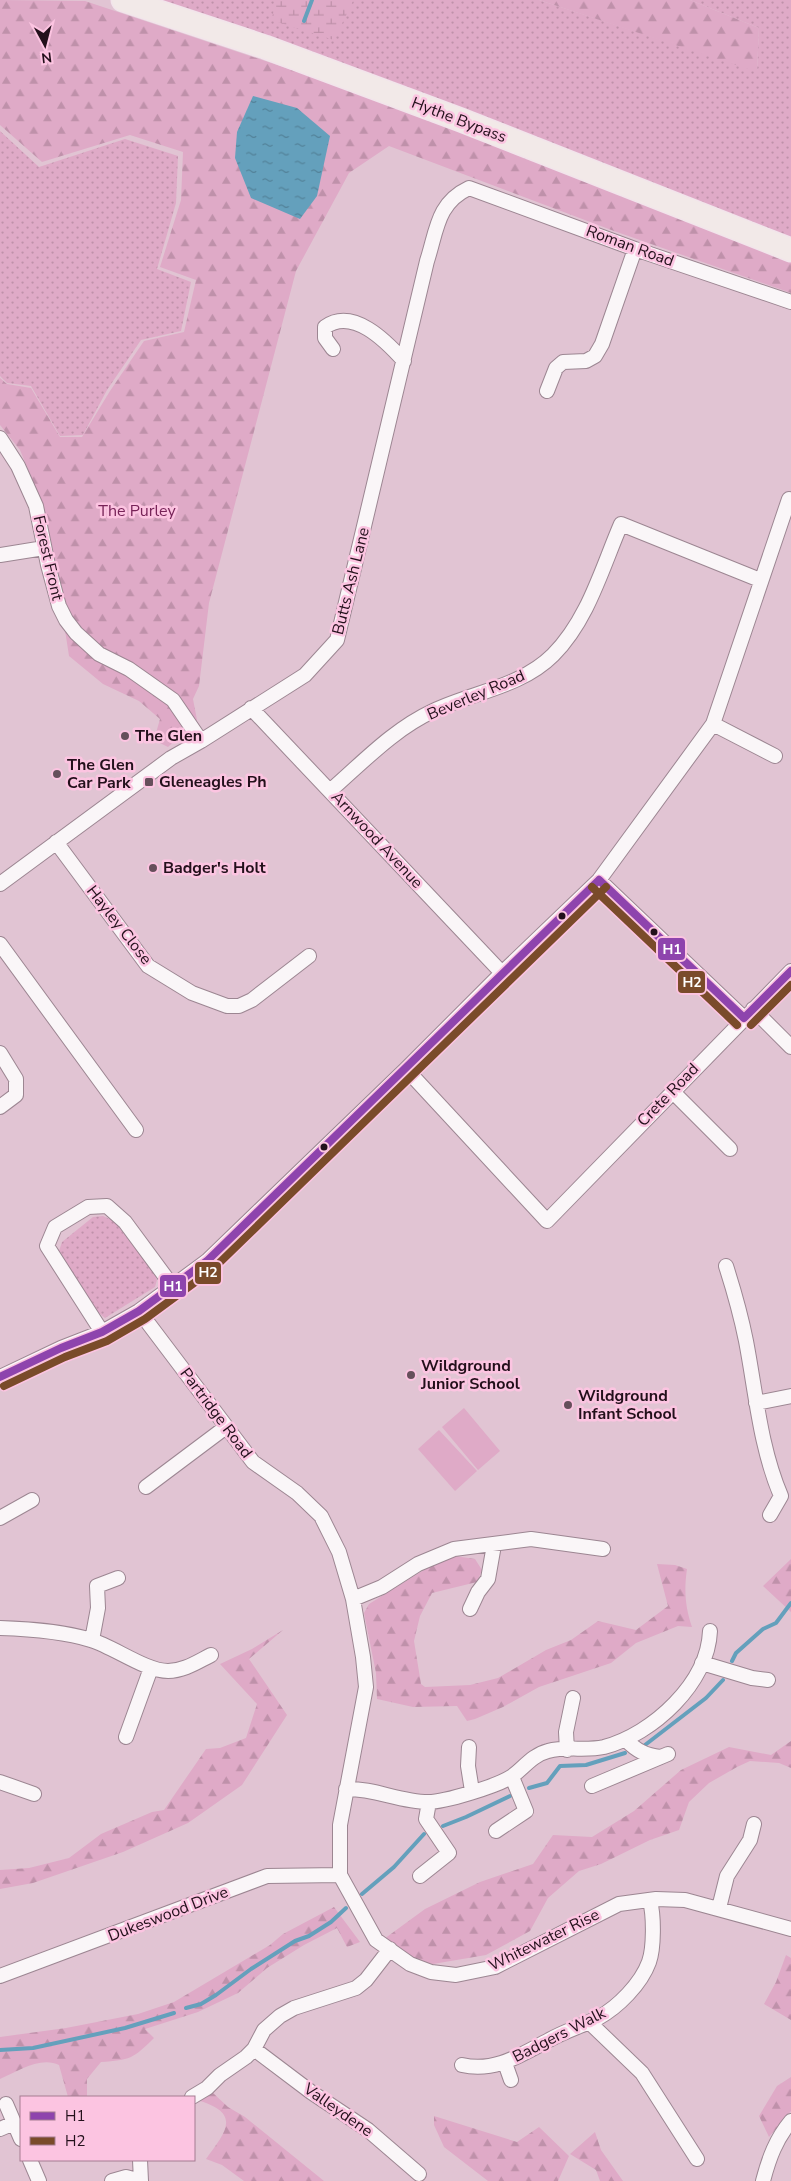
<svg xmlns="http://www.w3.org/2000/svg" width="791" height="2181" font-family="'Nunito Sans',sans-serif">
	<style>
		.grass { fill: url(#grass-dots) }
		.forest { fill: url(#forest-firs) }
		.wetland { fill: url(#wetland-marsh) }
		.pitch { fill: #dfaac7 }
		.water { fill: url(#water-ripples) }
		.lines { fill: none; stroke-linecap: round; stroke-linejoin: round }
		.stream { stroke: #64a0bc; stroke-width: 4 }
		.minor-casing { stroke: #9c8692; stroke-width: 16 }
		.primary-casing { stroke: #f2e4eb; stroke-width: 25 }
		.minor { stroke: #faf6f8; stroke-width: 14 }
		.primary { stroke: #f2e9e8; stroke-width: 22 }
		.bus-1-casing { stroke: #fcc4e1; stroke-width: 11 }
		.bus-2-casing { stroke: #fcc4e1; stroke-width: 11 }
		.bus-1 { stroke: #8e44ad; stroke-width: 8 }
		.bus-2 { stroke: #7a4b2a; stroke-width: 8 }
		.poi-dot { fill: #664f5b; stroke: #fcc4e1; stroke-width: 2 }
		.bus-dot { fill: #23101b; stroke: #fcc4e1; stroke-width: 2 }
		.labels { text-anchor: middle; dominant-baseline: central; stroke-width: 5; stroke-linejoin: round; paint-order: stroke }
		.street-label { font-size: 16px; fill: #23101b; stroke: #fcc4e1 }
		.park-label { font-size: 16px; fill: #772358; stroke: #fcc4e1 }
		.poi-label { font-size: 16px; font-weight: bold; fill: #23101b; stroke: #fcc4e1; text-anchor: start }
		.line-badge { stroke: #fcc4e1; stroke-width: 2 }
		.badge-label { font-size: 14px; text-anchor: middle; font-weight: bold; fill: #fff }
	</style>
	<defs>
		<pattern id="grass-dots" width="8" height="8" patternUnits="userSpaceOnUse" patternTransform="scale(1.25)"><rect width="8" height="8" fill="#dfaac7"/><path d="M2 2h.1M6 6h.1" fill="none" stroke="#bf91aa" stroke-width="1.8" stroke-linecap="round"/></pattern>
		<pattern id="forest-firs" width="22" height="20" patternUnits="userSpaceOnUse" patternTransform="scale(1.25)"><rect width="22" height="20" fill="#dfaac7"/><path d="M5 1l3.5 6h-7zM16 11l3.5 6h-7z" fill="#bf91aa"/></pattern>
		<pattern id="wetland-marsh" width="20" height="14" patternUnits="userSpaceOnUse" patternTransform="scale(1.25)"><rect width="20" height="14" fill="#dfaac7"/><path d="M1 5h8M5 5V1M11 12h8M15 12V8" fill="none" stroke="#bf91aa"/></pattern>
		<pattern id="water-ripples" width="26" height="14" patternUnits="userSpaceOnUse" patternTransform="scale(1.25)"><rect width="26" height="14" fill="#64a0bc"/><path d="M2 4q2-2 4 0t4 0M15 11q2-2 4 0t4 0" fill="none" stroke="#528198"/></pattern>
	</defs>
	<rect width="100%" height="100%" fill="#e1c4d3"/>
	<path class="grass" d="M138 0H539L757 71 759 28 690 0H791V245Z
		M0 131 39 167 125 139 178 156 176 203 157 269 191 282 181 331 141 340 107 390 83 435 60 436 31 386 7 383 0 376Z
		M103 1216 114 1221 155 1274 157 1280 155 1287 105 1318 95 1310 58 1254 62 1242 93 1217Z"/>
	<path class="forest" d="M0 0 85 1 406 108 791 260V293L614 231 389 146 349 173 296 271 209 603 199 686 193 699 197 720 168 747 154 740 160 719 139 701 103 684 69 656 58 585 38 494 20 450 0 425V378L7 384 31 388 60 437H82L110 391 144 341 184 332 196 280 160 267 181 200 183 152 130 135 42 162 0 125Z
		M539 0H690L759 28 757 72Z
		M455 1556 475 1559 482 1570 477 1582 432 1593 420 1616 414 1641 421 1684 425 1687 470 1685 498 1678 546 1650 571 1640 598 1621 636 1630 668 1606 657 1564 675 1565 687 1569C684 1590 685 1607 692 1627L678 1626 636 1643 611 1663 539 1687 503 1707 475 1719 467 1721 457 1706 413 1707 377 1699 376 1673 364 1613 369 1604 437 1562Z
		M791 1559V1612L763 1586Z
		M283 1630 249 1659 287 1715 242 1785 188 1823 123 1852 33 1883 0 1889V1870L29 1868 69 1858 101 1834 152 1812 164 1810 206 1749 220 1748 246 1738 257 1704 220 1664 252 1649Z
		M791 1741V1768L779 1763 750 1761 737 1767 709 1783 689 1802 679 1830 650 1840 601 1864 579 1871 548 1898 530 1931 486 1955 433 1964 401 1958 384 1939 425 1909 480 1882 533 1864 553 1835 592 1837 634 1811 681 1770 729 1747 771 1755Z
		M334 1907 360 1942 347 1947 337 1928 304 1945 267 1968 238 1993 198 2012 145 2029 154 2038C133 2059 130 2060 101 2062L87 2079V2097H68L59 2065C40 2056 17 2072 0 2079V2037L66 2028 138 2014 174 2002 270 1945 283 1934Z
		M786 1955 791 1958V2020L764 2004 776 1982Z
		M791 2077V2111L769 2137 759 2116 777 2086Z
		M213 2093 228 2107 245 2117 324 2181H244L222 2165 206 2159C224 2134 243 2114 200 2101Z
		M434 2116 517 2142 539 2127 569 2156 558 2181H488L444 2147 434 2125Z
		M595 2132 601 2150 623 2181H600L596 2170 570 2154Z"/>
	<path class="wetland" d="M277 0H350L353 1 334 40 271 20Z"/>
	<path class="pitch" d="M464 1408 500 1451 478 1470 442 1427Z
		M439 1430 477 1471 455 1491 418 1449Z"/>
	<path class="water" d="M253 96 297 108 330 136 317 196 300 219 251 198 235 158 237 132Z"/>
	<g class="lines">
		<path class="stream" d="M304 21 312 0
			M732 1661 736 1653 763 1629 776 1623 791 1603
			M645 1745 706 1698 723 1680
			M529 1788 547 1783 560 1766 586 1765 625 1753
			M443 1826 466 1817 510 1796
			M362 1894 394 1867 424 1834
			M186 2008 201 2004 216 1995 251 1969 295 1941 309 1936 331 1922 346 1908
			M0 2050 33 2048 125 2028 174 2013"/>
		<defs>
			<path id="minor" d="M333 349 325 338V327C353 307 386 341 404 361
				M547 391 556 368 563 362 586 361 595 356 602 344 635 249
				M0 438 18 466 36 506 48 565 59 606 66 620 76 633 99 654 129 669 173 700 201 741
				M0 555 44 548
				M251 708 502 973
				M713 724 775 756
				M331 790C363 762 394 729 433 711 473 692 521 687 553 655 588 620 602 568 621 524L760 580
				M56 842 148 966 192 993 227 1006H239L252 1000 309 956
				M599 880 744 1018
				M0 884 171 758 201 741 305 675 337 640 427 261C437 230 437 203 469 188L635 249 791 302
				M0 944 136 1130
				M753 1009 791 1047
				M0 1053 16 1079V1095L0 1107
				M406 1069 547 1221 791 971
				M672 1091 730 1149
				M726 1266C734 1291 741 1316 746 1341 756 1393 760 1447 781 1496L770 1515
				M139 1311 253 1462 297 1493 321 1516 339 1552 353 1599 363 1657 366 1687 340 1825V1875L376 1940 410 1964 431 1972 456 1975 495 1967 619 1904 656 1899 685 1900 791 1929
				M102 1332 47 1246 55 1227 88 1207 107 1206 125 1222 173 1287
				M0 1377 61 1348 102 1332 139 1311 207 1261 406 1069 502 973 599 880 713 724 789 499
				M756 1403 791 1396
				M146 1487 226 1427
				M0 1518 32 1500
				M353 1599 382 1587 418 1564 454 1549 531 1539 603 1549
				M470 1609 478 1592 488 1579 494 1545
				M0 1628C30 1629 62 1631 91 1640 114 1647 146 1671 168 1671 184 1671 197 1662 211 1655
				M92 1640 98 1608 97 1586 118 1578
				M702 1663 752 1678 768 1680
				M126 1737 151 1668
				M626 1740C637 1751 645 1755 660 1757
				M469 1747 468 1766 472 1791
				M567 1750 566 1732 573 1698
				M0 1782 34 1794
				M592 1786 668 1754
				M346 1789C374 1788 400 1802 428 1802 445 1802 497 1786 511 1777 523 1769 532 1755 548 1751 566 1746 586 1751 604 1747 653 1734 708 1683 710 1631
				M496 1831 526 1811 512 1777
				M420 1876 449 1853 426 1819 429 1802
				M719 1908 727 1876 750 1840 754 1824
				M0 1976 267 1876 340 1875
				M589 2022 642 2073 697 2159
				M254 2049 311 2092 368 2130 419 2174
				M505 2063 511 2080
				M462 2065C495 2073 522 2054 549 2040 565 2031 582 2026 598 2018 618 2007 641 1984 649 1962 654 1948 654 1916 650 1901
				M192 2097 207 2088 220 2075 246 2057 254 2049 264 2030 280 2016 294 2008 356 1988 366 1980 390 1949
				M6 2104 21 2139
				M0 2129 14 2123
				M30 2160 39 2181
				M140 2160 141 2181
				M112 2181 126 2177 141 2181
				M763 2181C769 2158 776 2139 791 2121"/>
			<path id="primary" d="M123 0 265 47 461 120 791 250"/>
		</defs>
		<use href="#minor" class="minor-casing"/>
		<use href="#primary" class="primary-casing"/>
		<use href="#minor" class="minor"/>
		<use href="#primary" class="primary"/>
		<defs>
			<path id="bus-1" d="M599 880 744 1018
				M744 1018 791 971
				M0 1377 61 1348 102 1332 139 1311 207 1261 599 880"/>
			<path id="bus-2" d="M592 887 737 1025
				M751 1025 791 985
				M4 1386 65 1357 107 1341 145 1319 213 1269 606 887"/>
		</defs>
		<use href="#bus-1" class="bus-1-casing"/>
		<use href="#bus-2" class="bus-2-casing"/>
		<use href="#bus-1" class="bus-1"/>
		<use href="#bus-2" class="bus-2"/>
	</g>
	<g class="poi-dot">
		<circle cx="125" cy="736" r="5"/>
		<circle cx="57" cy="774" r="5"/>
		<rect x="144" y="777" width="10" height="10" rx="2.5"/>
		<circle cx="153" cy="868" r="5"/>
		<circle cx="411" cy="1375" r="5"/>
		<circle cx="568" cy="1405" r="5"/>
	</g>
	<g class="bus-dot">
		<circle cx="562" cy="916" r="4.5"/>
		<circle cx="654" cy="932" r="4.5"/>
		<circle cx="324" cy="1147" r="4.5"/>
	</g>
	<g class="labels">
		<g class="street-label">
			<text transform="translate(459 120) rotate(21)">Hythe Bypass</text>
			<text transform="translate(630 246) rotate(20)">Roman Road</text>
			<text transform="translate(48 558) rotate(77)">Forest Front</text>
			<text transform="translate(351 581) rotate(-76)">Butts Ash Lane</text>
			<text transform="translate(476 695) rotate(-23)">Beverley Road</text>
			<text transform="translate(377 840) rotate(47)">Arnwood Avenue</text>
			<text transform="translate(119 925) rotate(52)">Hayley Close</text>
			<text transform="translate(668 1095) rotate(-46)">Crete Road</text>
			<text transform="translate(216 1413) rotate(53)">Partridge Road</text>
			<text transform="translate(168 1914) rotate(-21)">Dukeswood Drive</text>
			<text transform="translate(544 1940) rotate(-26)">Whitewater Rise</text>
			<text transform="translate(559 2035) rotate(-27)">Badgers Walk</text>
			<text transform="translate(338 2110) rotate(35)">Valleydene</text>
		</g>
		<g class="park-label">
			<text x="137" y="511">The Purley</text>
		</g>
		<g class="poi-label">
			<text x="135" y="736">The Glen</text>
			<text x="67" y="765">The Glen<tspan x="67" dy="18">Car Park</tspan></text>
			<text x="159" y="782">Gleneagles Ph</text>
			<text x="163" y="868">Badger's Holt</text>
			<text x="421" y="1366">Wildground<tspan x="421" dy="18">Junior School</tspan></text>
			<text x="578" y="1396">Wildground<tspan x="578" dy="18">Infant School</tspan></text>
		</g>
	</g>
	<g class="line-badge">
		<rect x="657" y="937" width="29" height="24" rx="5" fill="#8e44ad"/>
		<rect x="677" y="970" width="29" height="24" rx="5" fill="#7a4b2a"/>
		<rect x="194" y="1261" width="28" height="24" rx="5" fill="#7a4b2a"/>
		<rect x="159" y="1274" width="28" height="24" rx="5" fill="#8e44ad"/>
	</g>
	<g class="badge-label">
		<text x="672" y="954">H1</text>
		<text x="692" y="987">H2</text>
		<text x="208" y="1277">H2</text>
		<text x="173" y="1291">H1</text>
	</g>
	<rect x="20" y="2096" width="175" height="65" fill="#fcc4e1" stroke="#a57c92"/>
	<rect x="30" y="2112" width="25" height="8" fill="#8e44ad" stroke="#a57c92"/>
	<text x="65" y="2121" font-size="15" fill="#23101b">H1</text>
	<rect x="30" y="2137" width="25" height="8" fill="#7a4b2a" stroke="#a57c92"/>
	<text x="65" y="2146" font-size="15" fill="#23101b">H2</text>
	<g transform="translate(45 45) rotate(173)" stroke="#fcc4e1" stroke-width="4" paint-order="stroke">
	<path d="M0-4L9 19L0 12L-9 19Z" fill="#23101b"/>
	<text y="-8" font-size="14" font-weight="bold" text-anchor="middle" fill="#23101b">N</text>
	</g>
</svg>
